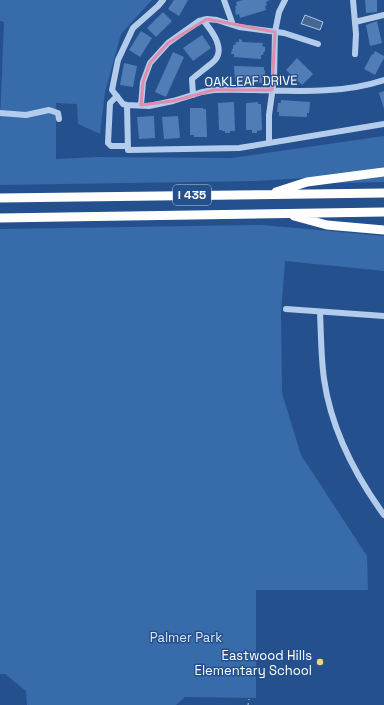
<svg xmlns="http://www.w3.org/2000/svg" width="384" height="705" font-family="'Space Grotesk',sans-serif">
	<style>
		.green { fill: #386baa }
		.water { fill: #476792; stroke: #a8c7ec }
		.building { fill: #507db6 }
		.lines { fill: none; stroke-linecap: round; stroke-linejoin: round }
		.path { stroke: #b4cceb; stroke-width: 1; stroke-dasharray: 2 3; stroke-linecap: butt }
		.minor { stroke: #b4cceb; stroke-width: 6 }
		.highway { stroke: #fff; stroke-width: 9 }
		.marked { fill: none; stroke: #e08cad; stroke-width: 3; stroke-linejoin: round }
		.poi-dot { fill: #f5d277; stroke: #24518d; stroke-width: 1.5 }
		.labels { text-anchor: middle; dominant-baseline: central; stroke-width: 3; stroke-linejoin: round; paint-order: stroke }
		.shield { fill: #24518d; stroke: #bdcbdd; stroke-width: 1 }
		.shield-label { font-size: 12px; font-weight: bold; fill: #fff }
		.street-label { font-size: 13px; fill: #fff; stroke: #24518d }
		.park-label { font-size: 13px; fill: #d8e6f8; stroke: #24518d }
		.poi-label { font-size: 13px; fill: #fff; stroke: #24518d; text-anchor: end }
	</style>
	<rect width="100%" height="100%" fill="#24518d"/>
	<path class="green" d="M0 0H152L121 34 105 92 100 134 78 124 77 104 56 103V159L98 157 231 158 384 136V169L305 178 256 181 0 185V121L4 22 0 21Z
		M384 176V182L337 183V181Z
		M262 225 384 236V271L285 261 281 313 282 393 301 455 367 556 368 590H256V698L185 697 176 705H27L26 691 5 674H0V229Z"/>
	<path class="water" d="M305 15 323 22 320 30 302 24H301Z"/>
	<path class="building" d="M174 0H188L179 16 168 9Z
		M243 0H270L266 2 267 5 265 6 266 10 240 18 239 14 236 15 235 10H236L235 6H237L236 2Z
		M365 0H377V12L366 13Z
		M163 12 172 21 156 37 147 28Z
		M377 21 382 43 370 46 366 25Z
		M141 31 152 38 140 57 129 50Z
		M202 35 211 48 193 61 183 48Z
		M239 39 242 40V42L263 43 262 46 265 47V52L264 51 263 55H261V59L234 57V54H231L232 49H233V45H235L236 42H239Z
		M375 51 384 56V58L375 75 364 69 372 54 373 55Z
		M173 52 184 57 166 97 155 92Z
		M297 58 313 74 302 85 286 70Z
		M124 63 137 66 133 87 120 85Z
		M234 66 264 67V70L265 71V79H262V83L235 81Z
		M384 91V109L379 93Z
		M281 100 310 102 309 113H307V117L279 116V112H277L278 103H281Z
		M234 102 235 131H230V133H225V131H222V130H219L218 103Z
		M258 102V104H261L262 130 257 131V133H252V130H246V103Z
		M190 108H203V109H206L207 137H194V135H190Z
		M154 116 155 138 139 139 137 117Z
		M178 116 180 138 164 139 162 117Z"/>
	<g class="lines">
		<path class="path" d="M248 705 249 699"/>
		<path class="minor" d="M163 0 158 6 133 28 118 60 112 90 123 104 127 105 149 106 173 101 202 92 214 90C270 88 330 98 384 80
			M224 0 233 25
			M353 0 356 34 355 54
			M355 22 384 15
			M193 95 192 79C199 73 206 68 213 62 227 50 212 31 203 20
			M117 96 110 103 108 143 111 146H128
			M127 105 128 150 239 148 384 124
			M141 105 143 82 150 63 168 43 199 21 207 19 217 20 239 27 284 33 318 44
			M0 113 26 115 49 110 58 113 59 119
			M269 143V115L274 79 275 32 279 12 285 0
			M286 309 384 316
			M320 312C321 334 321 357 324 379 331 428 355 475 384 515"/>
		<path class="highway" d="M276 192 307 182 384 172
			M0 198 384 193
			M294 216 327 225 384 230
			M0 218 384 212"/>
	</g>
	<path class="marked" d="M207 19 275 32 272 90H214L173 101 141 105 143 82 150 63 168 43Z"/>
	<circle class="poi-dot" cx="320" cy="662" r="4"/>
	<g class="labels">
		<rect class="shield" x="173" y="185" width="38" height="20" rx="3"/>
		<g class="shield-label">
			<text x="192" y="195">I 435</text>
		</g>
		<g class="street-label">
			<text transform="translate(251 81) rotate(-1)">OAKLEAF DRIVE</text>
		</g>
		<g class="park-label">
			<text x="186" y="637">Palmer Park</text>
		</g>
		<g class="poi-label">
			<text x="312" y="655">Eastwood Hills<tspan x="312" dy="15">Elementary School</tspan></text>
		</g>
	</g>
</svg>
